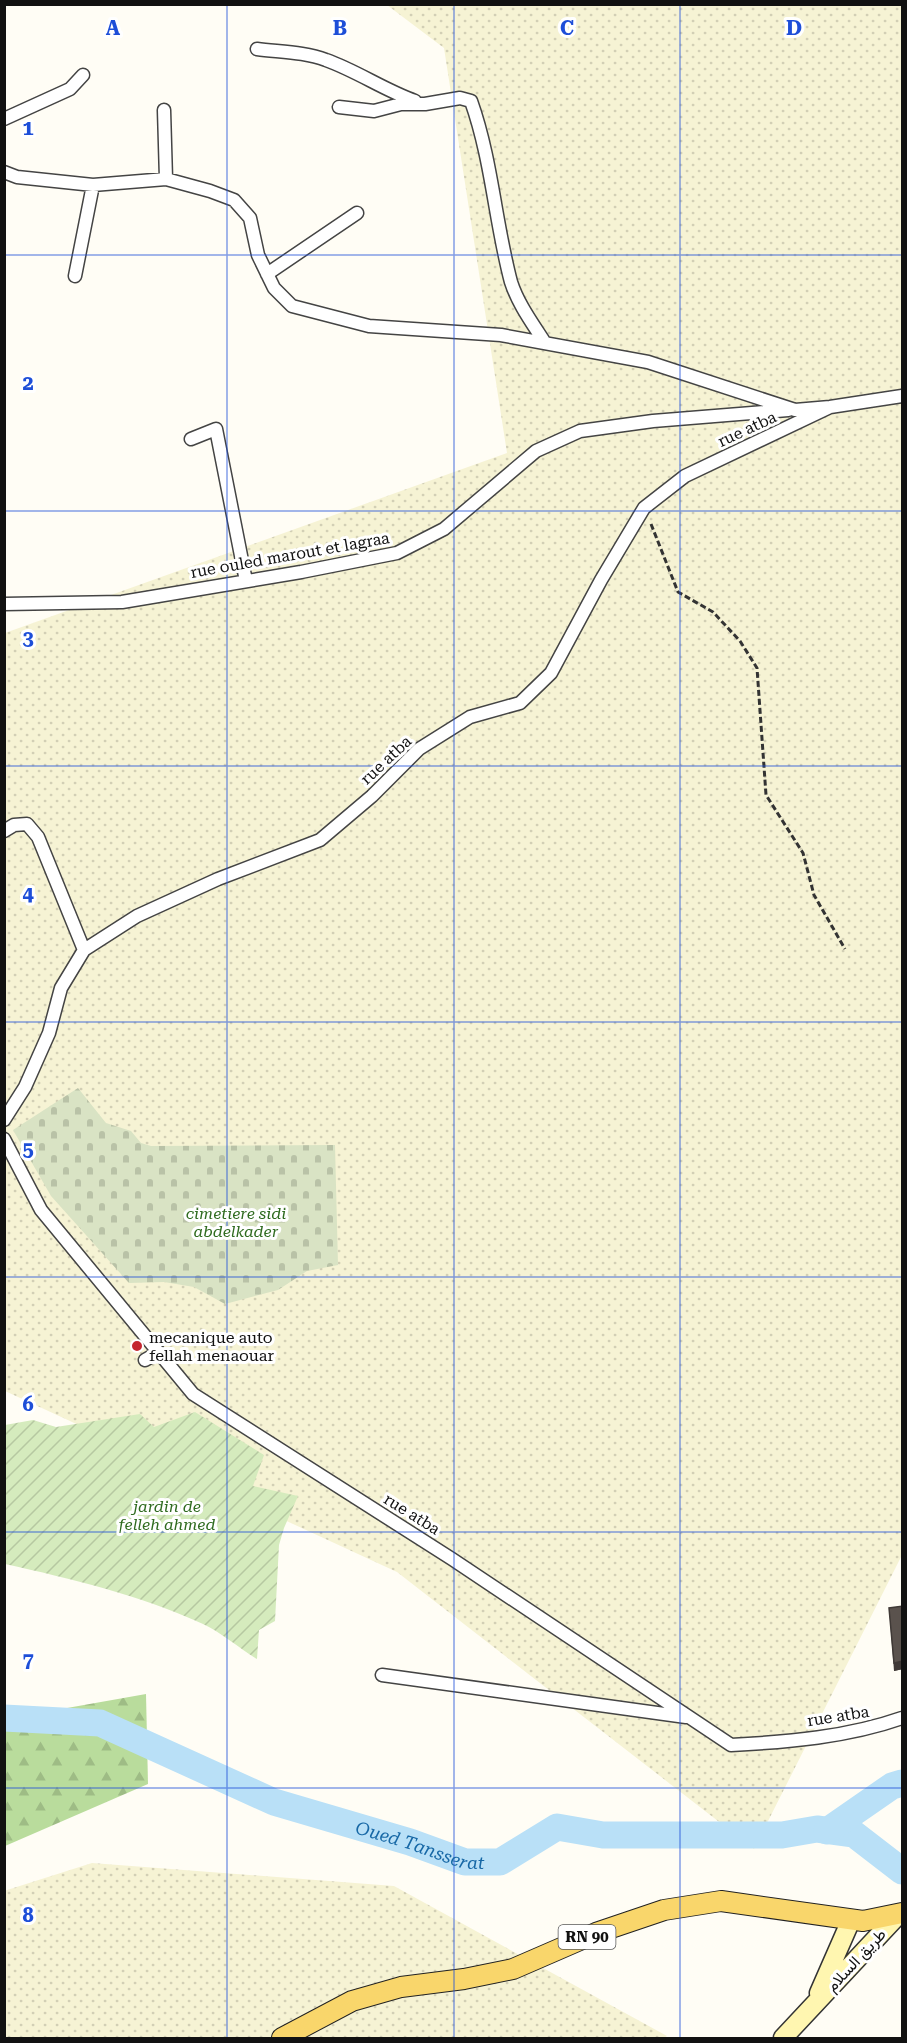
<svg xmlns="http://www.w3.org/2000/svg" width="907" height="2043" font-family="'Roboto Serif',Vazirmatn,serif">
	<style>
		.farmland { fill: url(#farmland-dots) }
		.forest { fill: url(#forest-firs) }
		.cemetery { fill: url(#cemetery-stones) }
		.garden { fill: url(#garden-furrows) }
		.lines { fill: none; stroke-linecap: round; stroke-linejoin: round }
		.river { stroke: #b9e0f7; stroke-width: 27 }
		.street-casing { stroke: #444; stroke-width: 15 }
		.secondary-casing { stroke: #333; stroke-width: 21 }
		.primary-casing { stroke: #222; stroke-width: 22 }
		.path { stroke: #333; stroke-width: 3; stroke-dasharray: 6 3; stroke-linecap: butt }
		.street { stroke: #fff; stroke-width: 12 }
		.secondary { stroke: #fff6b0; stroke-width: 18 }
		.primary { stroke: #f9d66b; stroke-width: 20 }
		.wall { fill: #4d4742 }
		.shaded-wall { fill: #3f3936 }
		.building { fill: #5a524d; stroke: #3f3936; stroke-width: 1.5 }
		.grid { fill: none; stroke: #1d4ed8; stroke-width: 1.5; stroke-opacity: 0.55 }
		.poi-dot { fill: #c4262e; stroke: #fff; stroke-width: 2 }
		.labels { text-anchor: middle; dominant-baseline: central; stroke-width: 6; stroke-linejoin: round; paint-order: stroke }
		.shield { fill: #fff; stroke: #585858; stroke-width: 1.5 }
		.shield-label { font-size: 15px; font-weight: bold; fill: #111 }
		.street-label { font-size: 16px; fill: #111; stroke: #fff }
		.park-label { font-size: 16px; font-style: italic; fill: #2f6b1f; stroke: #fff }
		.poi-label { font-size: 16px; fill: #111; stroke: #fff; text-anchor: start }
		.water-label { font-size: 18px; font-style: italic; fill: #1768a6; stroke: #fff }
		.grid-label { font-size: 20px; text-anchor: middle; font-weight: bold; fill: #1d4ed8; stroke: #fff; stroke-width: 6; stroke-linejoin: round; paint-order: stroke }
	</style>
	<defs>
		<pattern id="farmland-dots" width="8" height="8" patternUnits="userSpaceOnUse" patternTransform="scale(1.5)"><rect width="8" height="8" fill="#f6f3d4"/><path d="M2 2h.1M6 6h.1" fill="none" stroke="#d2cfb5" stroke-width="1.8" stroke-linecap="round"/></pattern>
		<pattern id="forest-firs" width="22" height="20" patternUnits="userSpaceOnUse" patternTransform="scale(1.5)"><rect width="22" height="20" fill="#b9dc9c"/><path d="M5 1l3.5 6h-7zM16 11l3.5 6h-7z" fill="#9ebc85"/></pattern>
		<pattern id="cemetery-stones" width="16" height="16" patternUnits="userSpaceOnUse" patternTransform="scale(1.5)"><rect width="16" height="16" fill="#d9e3c4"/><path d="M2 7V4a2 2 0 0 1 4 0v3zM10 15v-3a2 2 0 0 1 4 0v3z" fill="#b9c2a7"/></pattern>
		<pattern id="garden-furrows" width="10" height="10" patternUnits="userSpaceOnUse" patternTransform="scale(1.5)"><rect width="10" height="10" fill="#d5ebbd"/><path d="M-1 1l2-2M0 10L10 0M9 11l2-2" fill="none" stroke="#b6c8a1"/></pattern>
	</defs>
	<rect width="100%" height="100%" fill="#fffdf5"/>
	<path class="farmland" d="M387 5H902V1555L754 1849 397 1572 5 1391V633L507 453 444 48Z
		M92 1863 394 1886 667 2036 664 2038H5L4 1891Z"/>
	<path class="forest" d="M146 1694 148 1784 5 1846V1719Z"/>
	<path class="cemetery" d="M78 1088 106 1123 131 1131 141 1143 151 1146 335 1145 338 1265 307 1271 278 1290 225 1304 194 1287 164 1282 129 1283 51 1196 13 1130Z"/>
	<path class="garden" d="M195 1412 264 1455 253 1486 298 1496 284 1528 279 1545 275 1621 259 1630 257 1659C239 1648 222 1633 203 1624 140 1595 72 1579 5 1564V1425L33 1420 56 1427 140 1414 154 1427Z"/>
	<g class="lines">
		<g class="river">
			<path id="s1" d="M4 1718 100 1723 274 1802 410 1842 465 1862H500L557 1827 603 1835H782L817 1829 854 1834 902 1871"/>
			<path d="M827 1831 892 1786 902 1783"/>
		</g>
		<defs>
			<path id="street" d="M257 49C280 52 305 52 326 60 357 71 384 90 415 101
				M339 107 374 111 401 104H425L460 98 471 101C492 160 495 222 511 282 518 304 533 324 545 343
				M164 110 166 179
				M4 119 70 89 83 75
				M4 172 17 177 93 185 166 179 210 191 234 200 250 218 258 255 274 288 292 306 369 326 501 335 648 362 795 410 830 407 902 396
				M267 274 357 213
				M75 276 93 185
				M191 439 216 429 246 581
				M4 604 122 602 301 572 397 553 444 529 536 451 580 431 653 421 788 410
				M4 831 14 825 27 824 38 837 84 950
				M4 1120 25 1087 49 1033 61 988 84 950 137 916 218 879 320 840 372 796 419 749 470 717 520 703 551 673 601 580 644 508 685 476 830 407
				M4 1139 41 1210 193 1394 452 1559 731 1745C788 1742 848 1737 902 1718
				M145 1360 159 1352
				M382 1675 686 1717"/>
			<path id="secondary" d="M819 1993 851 1920
				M783 2038 898 1915"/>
			<path id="primary" d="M282 2038 352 2001 401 1987 464 1979 513 1969 596 1933 664 1910 721 1901 863 1921 902 1913"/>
		</defs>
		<use href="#street" class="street-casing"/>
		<use href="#secondary" class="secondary-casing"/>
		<use href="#primary" class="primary-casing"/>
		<path class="path" d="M651 524 678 592 713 612 740 641 757 668 766 795 803 853 814 895 845 949"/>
		<use href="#street" class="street"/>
		<use href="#secondary" class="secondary"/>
		<use href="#primary" class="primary"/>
	</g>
	<path class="wall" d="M903 1606V1669L894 1671 889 1608Z"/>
	<path class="shaded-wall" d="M903 1661V1669L894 1671V1663Z"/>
	<path class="building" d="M903 1606V1661L894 1663 889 1608Z"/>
	<path class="grid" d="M227 4V2038M454 4V2038M680 4V2038M4 255H902M4 511H902M4 766H902M4 1022H902M4 1277H902M4 1532H902M4 1788H902"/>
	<circle class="poi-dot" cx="137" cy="1346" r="6"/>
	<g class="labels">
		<rect class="shield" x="558.5" y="1925" width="57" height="24" rx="4.5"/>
		<g class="shield-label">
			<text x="587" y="1937">RN 90</text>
		</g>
		<g class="street-label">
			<text transform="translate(747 429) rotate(-25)">rue atba</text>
			<text transform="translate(290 555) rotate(-10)">rue ouled marout et lagraa</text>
			<text transform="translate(386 760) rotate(-43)">rue atba</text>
			<text transform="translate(412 1514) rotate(32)">rue atba</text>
			<text transform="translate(838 1716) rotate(-9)">rue atba</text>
			<text transform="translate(856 1960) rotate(-47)">طريق السلام</text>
		</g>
		<g class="park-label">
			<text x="236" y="1213">cimetiere sidi<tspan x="236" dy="18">abdelkader</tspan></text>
			<text x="167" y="1506">jardin de<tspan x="167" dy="18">felleh ahmed</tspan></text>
		</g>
		<g class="poi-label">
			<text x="149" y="1337">mecanique auto<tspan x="149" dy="18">fellah menaouar</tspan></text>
		</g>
		<g class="water-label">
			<text stroke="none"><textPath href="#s1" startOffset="440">Oued Tansserat</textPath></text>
		</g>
	</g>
	<g class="grid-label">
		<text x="113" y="35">A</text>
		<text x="340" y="35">B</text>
		<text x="567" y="35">C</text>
		<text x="794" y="35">D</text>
		<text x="28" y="135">1</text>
		<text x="28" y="390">2</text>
		<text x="28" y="645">3</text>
		<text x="28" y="901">4</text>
		<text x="28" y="1156">5</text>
		<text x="28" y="1411">6</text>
		<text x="28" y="1667">7</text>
		<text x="28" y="1922">8</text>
	</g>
	<rect width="907" height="2043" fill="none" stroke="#111111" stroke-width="12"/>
</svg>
